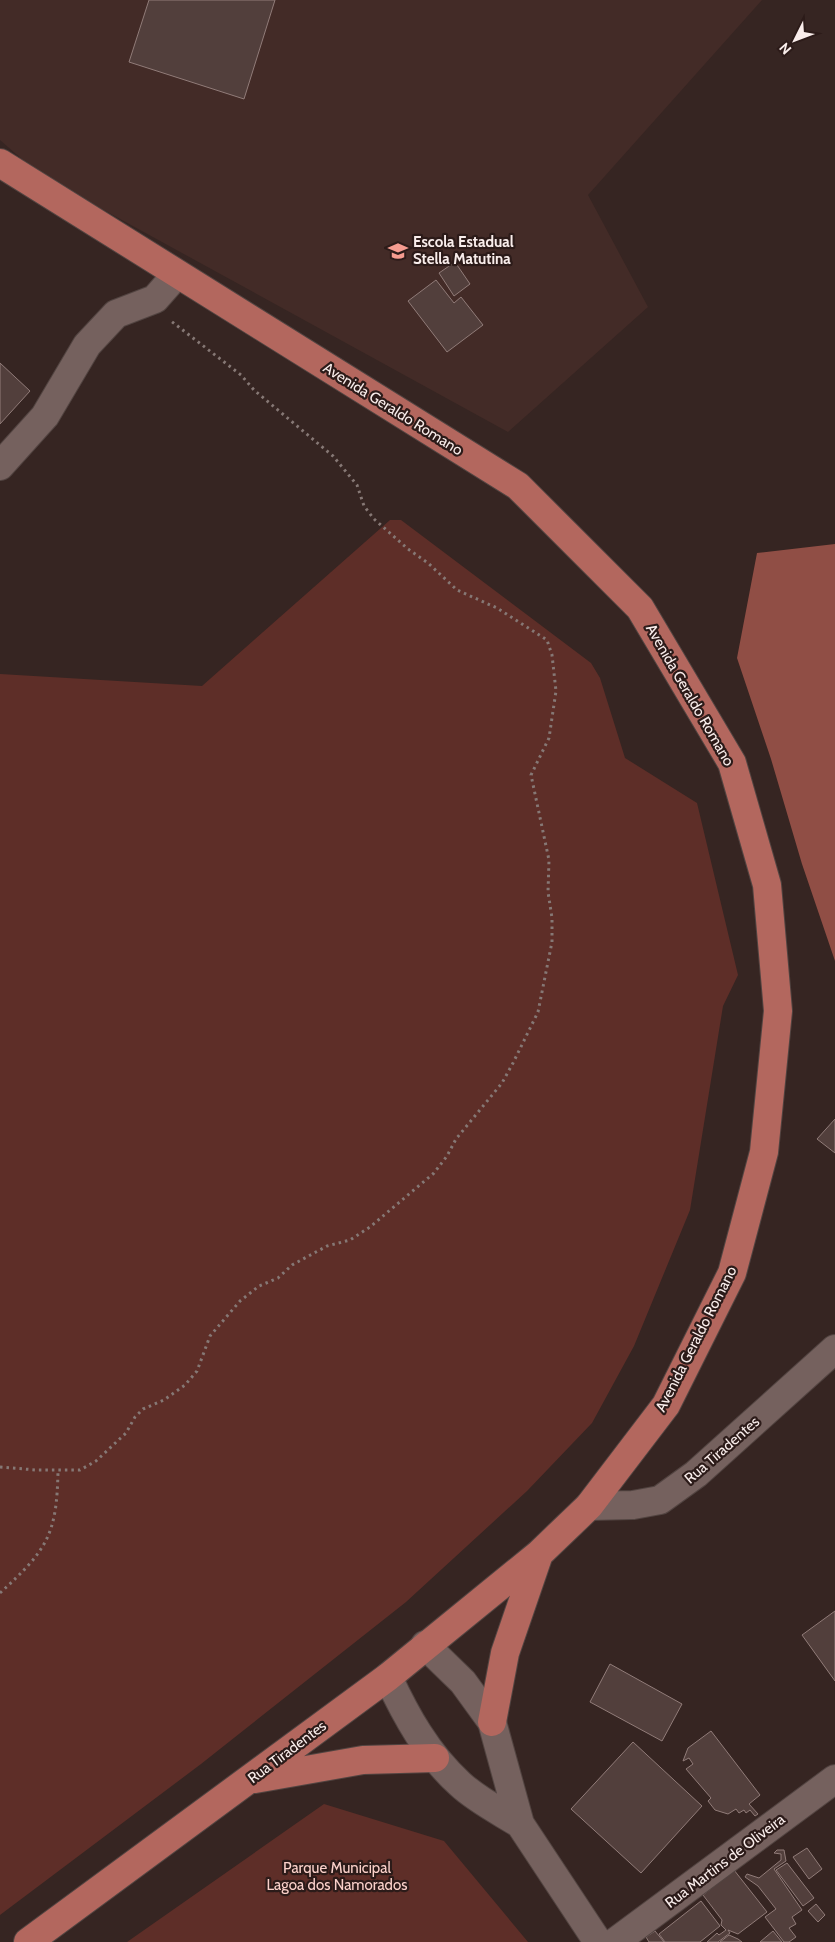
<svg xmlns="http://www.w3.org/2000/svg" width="835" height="1942" font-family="Cabin,sans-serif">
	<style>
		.built { fill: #432b27 }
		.green { fill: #5e2e28 }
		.forest { fill: #904e45 }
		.building { fill: #523f3c; stroke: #917c79 }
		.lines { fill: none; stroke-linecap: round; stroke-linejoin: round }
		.minor-casing { stroke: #524441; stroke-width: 30 }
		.major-casing { stroke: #524441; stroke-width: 30 }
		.path { stroke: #867875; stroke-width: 3; stroke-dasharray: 2.5 4; stroke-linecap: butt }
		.minor { stroke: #75615e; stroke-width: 28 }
		.major { stroke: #b3675e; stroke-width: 28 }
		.labels { text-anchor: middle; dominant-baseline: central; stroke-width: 4.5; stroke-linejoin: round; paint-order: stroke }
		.poi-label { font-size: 15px; font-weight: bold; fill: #f9edeb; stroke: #2c1b19; text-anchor: start }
		.street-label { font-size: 15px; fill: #f9edeb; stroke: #2c1b19 }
		.park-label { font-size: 15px; fill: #fbd1ca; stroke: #2c1b19 }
	</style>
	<rect width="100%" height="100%" fill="#362522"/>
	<path class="built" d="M0 0H762L588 195 648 307 508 432 40 175 0 140Z"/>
	<path class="green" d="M390 520H401L591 663 600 678 625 758 697 803 738 975 723 1006 690 1210 634 1346 592 1423 527 1491 406 1602 201 1764 0 1915V674L202 686Z
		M324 1804 444 1841 528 1942H127Z"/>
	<path class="forest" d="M835 544V961L802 864 771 759 737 658 757 553Z"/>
	<path class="building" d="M149 0H275L244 99 129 62Z
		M455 262 470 284 454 296 439 273Z
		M436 280 454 303 461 297 483 325 447 352 408 301Z
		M0 363 30 391 0 424Z
		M835 1119V1153L817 1139Z
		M835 1611V1681L802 1635Z
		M610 1664 682 1704 662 1741 590 1702Z
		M711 1731 760 1795 749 1804 758 1814 755 1816 750 1810 746 1813 744 1810 739 1813 736 1809 728 1814 715 1810 708 1801 711 1798 686 1769 693 1764 689 1758 683 1761 688 1748Z
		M633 1742 702 1806 641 1873 571 1809Z
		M807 1848 822 1869 809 1879 793 1857Z
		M777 1850H784L786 1861 774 1869 802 1910 792 1917 796 1924 789 1928 796 1937 789 1942H784L765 1917 776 1909 758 1886 745 1877 747 1874 759 1878 781 1860V1854L774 1853Z
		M787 1863 814 1898 803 1906 776 1870Z
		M734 1870 767 1912 738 1934 728 1930 730 1933 718 1942H707L717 1933 719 1935 726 1930 721 1925 722 1920 703 1895Z
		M701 1901 720 1926 700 1942H665L659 1934Z
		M816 1904 825 1915 818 1922 808 1911Z
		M655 1931 664 1942H649L646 1937Z
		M773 1931 782 1942H760Z
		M729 1935 738 1939 742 1942H720Z"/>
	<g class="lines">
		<defs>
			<path id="minor" d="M0 466 45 416 87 345 116 314 155 299 177 274
				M589 1506 633 1505 660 1500 696 1474 835 1349
				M425 1645 463 1682 492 1722 520 1824 598 1942
				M388 1677C406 1716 427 1754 460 1784 477 1800 501 1812 520 1824
				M615 1942 835 1779"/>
			<path id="major" d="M0 163 518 486 640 608 732 763 767 885 778 1011 764 1152 732 1273 666 1405 589 1506 539 1554 388 1677 28 1942
				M492 1722 505 1653 539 1554
				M255 1779 363 1760 435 1758"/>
		</defs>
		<use href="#minor" class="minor-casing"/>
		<use href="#major" class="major-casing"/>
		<path class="path" d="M0 1467 36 1470H80L96 1461 126 1433 135 1417 143 1409 164 1400 185 1385 197 1371 210 1336 240 1301 259 1286 278 1278 292 1265 327 1246 350 1240 370 1227 434 1173 447 1156 456 1139 502 1083 513 1063 538 1012 552 942V918L548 892 549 860 531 775 549 738 556 691 552 655 547 640 497 608 457 590 428 563 408 549 374 519 364 506 357 485 333 456 254 390 241 375 171 321
			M0 1593C47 1550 57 1535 58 1470"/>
		<use href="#minor" class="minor"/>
		<use href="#major" class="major"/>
	</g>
	<defs>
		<symbol id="school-bare" viewBox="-9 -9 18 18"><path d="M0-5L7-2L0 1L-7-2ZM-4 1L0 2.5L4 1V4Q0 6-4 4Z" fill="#f59c90" stroke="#2c1b19" stroke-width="2.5" paint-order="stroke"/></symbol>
	</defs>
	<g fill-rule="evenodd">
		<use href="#school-bare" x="384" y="237" width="28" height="28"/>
	</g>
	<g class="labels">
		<g class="poi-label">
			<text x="413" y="242">Escola Estadual<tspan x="413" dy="17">Stella Matutina</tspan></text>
		</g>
		<g class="street-label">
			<text transform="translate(393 409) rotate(32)">Avenida Geraldo Romano</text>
			<text transform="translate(690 695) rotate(60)">Avenida Geraldo Romano</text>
			<text transform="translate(696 1339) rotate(-63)">Avenida Geraldo Romano</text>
			<text transform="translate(722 1450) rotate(-41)">Rua Tiradentes</text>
			<text transform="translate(287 1752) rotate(-37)">Rua Tiradentes</text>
			<text transform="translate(725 1861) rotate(-37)">Rua Martins de Oliveira</text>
		</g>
		<g class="park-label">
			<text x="337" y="1868">Parque Municipal<tspan x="337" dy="17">Lagoa dos Namorados</tspan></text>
		</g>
	</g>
	<g transform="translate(795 40) rotate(228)" stroke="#2c1b19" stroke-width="4" paint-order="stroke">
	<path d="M0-4L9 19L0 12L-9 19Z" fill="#f9edeb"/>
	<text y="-8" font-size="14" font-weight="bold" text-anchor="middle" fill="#f9edeb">N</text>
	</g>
</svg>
